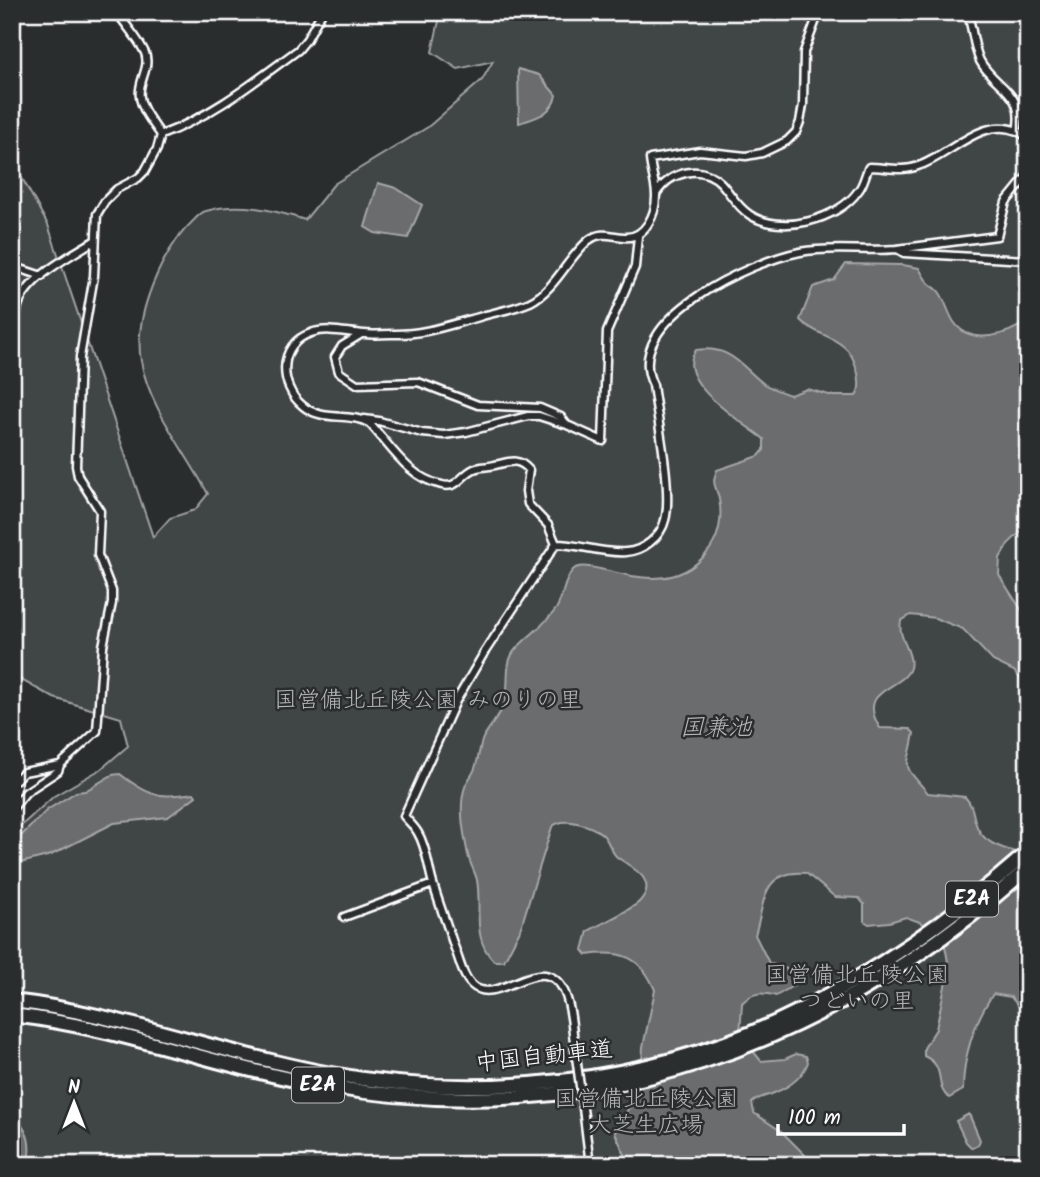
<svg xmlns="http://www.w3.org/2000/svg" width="1040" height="1177" font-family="Kalam,'Klee One',sans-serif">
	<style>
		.green { fill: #414445; stroke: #a0a2a2; stroke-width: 2 }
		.water { fill: #6a6c6d; stroke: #a6a7a7; stroke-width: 2 }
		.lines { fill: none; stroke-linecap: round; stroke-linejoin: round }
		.street-casing { stroke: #fff; stroke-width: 11 }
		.highway-casing { stroke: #fff; stroke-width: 18 }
		.street { stroke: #2a2d2e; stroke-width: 6 }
		.highway { stroke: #2a2d2e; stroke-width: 12 }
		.street-bridge-casing { stroke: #fff; stroke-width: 11; stroke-linecap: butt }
		.street-bridge { stroke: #2a2d2e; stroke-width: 6 }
		.labels { text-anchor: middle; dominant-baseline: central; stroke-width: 5; stroke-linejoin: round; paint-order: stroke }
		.shield { fill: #2a2d2e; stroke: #bfc0c0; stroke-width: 2 }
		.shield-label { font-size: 21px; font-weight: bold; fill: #fff }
		.park-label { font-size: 23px; fill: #b3b4b5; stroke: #2a2d2e }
		.street-label { font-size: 23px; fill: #fff; stroke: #2a2d2e }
		.water-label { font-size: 24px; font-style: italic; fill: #b4b6b6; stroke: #2a2d2e }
	</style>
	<rect width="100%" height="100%" fill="#2a2d2e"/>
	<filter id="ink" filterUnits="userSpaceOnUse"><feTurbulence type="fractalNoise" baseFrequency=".0143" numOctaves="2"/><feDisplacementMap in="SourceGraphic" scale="14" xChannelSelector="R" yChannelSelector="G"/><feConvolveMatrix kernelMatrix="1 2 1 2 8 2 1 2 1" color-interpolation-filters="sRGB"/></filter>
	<g filter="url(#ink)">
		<path class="green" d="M441 12H1028V1165H12V834L54 796 101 769 128 746 121 718 54 698 12 675V160L48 225 153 537 170 518 195 510 208 494C186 451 150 410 141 361 133 316 162 250 194 220 197 217 201 212 206 211 238 201 274 210 305 220L334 184 428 127 482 80 493 61 458 69 432 52Z"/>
		<path class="water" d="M518 69 539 75 556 95C553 114 535 118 519 123Z
			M378 183 396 188 422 205 408 238 375 233 365 227Z
			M846 264 903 265 919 268C922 273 924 278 928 282 931 286 937 288 940 293 946 302 948 313 954 322 971 347 1009 335 1028 320V525L1008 544 1000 558 999 575 1026 617 1028 687 1014 671 993 661 963 629 935 618 911 615 901 621C897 638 914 652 910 668 903 690 855 688 880 728L910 729 914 733C908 771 899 761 928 793L965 797C973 806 972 810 975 821 981 846 1007 849 1028 856V1018L1011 997 993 994C974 1022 963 1057 963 1090L949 1098C933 1086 948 1067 924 1056V1048L936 1029 949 967 945 946 920 922 906 917 889 922 869 924 864 921V904L859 898 835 897 806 873C762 869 765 902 755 935L769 963 790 970 803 980 776 996C761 992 753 992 742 1003L740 1035 761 1061 785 1059 796 1054 806 1056 808 1062C803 1077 789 1087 774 1093 765 1097 759 1096 752 1103L754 1113 781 1131 815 1165H627V1159L615 1133 617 1125 631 1105 641 1078 643 1047 655 990C641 956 621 950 587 955L583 950 588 931C600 924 632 910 640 901 659 880 632 868 617 857 610 851 609 840 602 834 591 825 563 816 552 827L520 930 504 961H494C471 939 482 908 477 880 475 872 470 864 468 855 464 835 458 807 465 787 467 780 473 775 475 768 479 758 479 748 483 738 489 727 498 718 503 707 512 689 502 666 515 650 527 636 545 625 556 609 563 598 564 579 573 570 590 553 662 607 706 554 719 539 723 519 719 499 716 485 711 485 717 470L759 456 764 450V439C744 423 672 381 696 350 731 345 741 366 764 384 772 389 782 392 790 395L807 389 833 396H856C864 383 855 355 843 346 830 335 813 333 800 320L813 287 834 280Z
			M120 774C150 797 157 798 194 793L196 796 168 817 114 823 51 855 13 865 12 845 47 810 76 792 85 791 112 775Z
			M969 1114 980 1140 978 1145 972 1148 966 1142 956 1121Z
			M12 1116C27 1127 32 1143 28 1161L22 1165H12Z"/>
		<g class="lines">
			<defs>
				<path id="street" d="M967 12C973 28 973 46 980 61 995 88 1026 92 1017 131L1028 137
					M161 135C212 116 254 82 298 50L307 39 322 12
					M656 194C669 172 701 163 721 183 731 194 737 207 750 215 781 235 838 220 858 191 864 184 865 174 869 167 885 167 903 172 918 166 950 156 981 116 1017 131
					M897 249 997 236 1006 202 1028 175
					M12 266 42 276
					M360 335 342 346 335 357 339 372 357 384 418 382 478 405 540 408 561 417 567 425 603 441 607 332 635 267 638 236
					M12 360C17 344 14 328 17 311 21 281 70 256 94 241
					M364 419 379 421 422 433 444 435 466 432 528 416H539L567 425
					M556 544 548 525 528 504 526 491 529 470C518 457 509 462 495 465 488 467 480 466 474 469 461 475 458 489 442 485 408 478 391 446 369 423 349 412 322 422 303 406 279 387 277 344 311 333 328 327 347 333 364 334 373 335 382 334 391 334 423 335 449 325 479 317 496 312 514 309 530 302 556 289 567 258 589 240 601 231 611 236 624 237 645 239 656 214 656 196 656 184 651 171 650 159L700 151 746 156 762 153 787 141 796 132 800 122 803 105 804 52 819 12
					M556 544C580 544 602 554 626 552 643 551 661 537 665 520 673 492 657 417 653 385 620 319 753 261 800 252 832 246 865 252 897 249L904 253 1028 260
					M556 544 484 653 456 701 404 816C409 822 415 827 418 833 426 846 428 865 432 880 438 902 447 924 454 946 459 958 462 976 472 985 498 1009 542 947 564 991 572 1008 572 1031 575 1049
					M60 765 97 731 103 646 112 603V591L98 555 100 511 78 476 76 466 80 357 94 276 97 214 105 201 117 189 138 178 145 171 157 149 161 135C153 123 142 111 140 97 137 82 151 68 145 53 139 39 125 25 117 12
					M12 783 24 772 60 765 58 771 26 792 12 809
					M344 917 433 884
					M584 1116 590 1165"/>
				<path id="highway" d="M12 1001C119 1013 221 1054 326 1073 480 1102 654 1084 795 1013 879 970 956 915 1028 852
					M12 1015C119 1027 220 1068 326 1086 594 1133 828 1047 1028 868"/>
			</defs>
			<use href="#street" class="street-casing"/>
			<use href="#highway" class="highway-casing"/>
			<use href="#street" class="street"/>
			<use href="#highway" class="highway"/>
			<defs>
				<path id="street-bridge" d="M575 1049 584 1116"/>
			</defs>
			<use href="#street-bridge" class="street-bridge-casing"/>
			<use href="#street-bridge" class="street-bridge"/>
		</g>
	</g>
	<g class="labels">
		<g class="shield">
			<rect x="946" y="881.5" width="52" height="35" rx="5"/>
			<rect x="292" y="1067.5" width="52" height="35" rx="5"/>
		</g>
		<g class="shield-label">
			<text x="972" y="899">E2A</text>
			<text x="318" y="1085">E2A</text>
		</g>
		<g class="park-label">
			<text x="428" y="701">国営備北丘陵公園 みのりの里</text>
			<text x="857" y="976">国営備北丘陵公園<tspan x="857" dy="26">つどいの里</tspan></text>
			<text x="646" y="1100">国営備北丘陵公園<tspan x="646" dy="26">大芝生広場</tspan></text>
		</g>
		<g class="street-label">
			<text transform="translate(544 1057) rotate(-6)">中国自動車道</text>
		</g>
		<g class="water-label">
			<text x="716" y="728">国兼池</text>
		</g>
	</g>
	<rect width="1040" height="1177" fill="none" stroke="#2a2d2e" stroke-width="42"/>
	<rect x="21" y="21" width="998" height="1135" fill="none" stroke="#fff" stroke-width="2.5" filter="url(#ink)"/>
	<g transform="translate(74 1103)" stroke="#2a2d2e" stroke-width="5" paint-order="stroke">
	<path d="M0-5L12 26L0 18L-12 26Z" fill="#ffffff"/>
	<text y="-10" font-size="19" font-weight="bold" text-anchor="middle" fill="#ffffff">N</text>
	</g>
	<path d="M778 1124v10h126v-10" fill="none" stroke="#ffffff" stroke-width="3.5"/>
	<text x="788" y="1124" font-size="21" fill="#ffffff" stroke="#2a2d2e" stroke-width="5" paint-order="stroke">100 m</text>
</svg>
